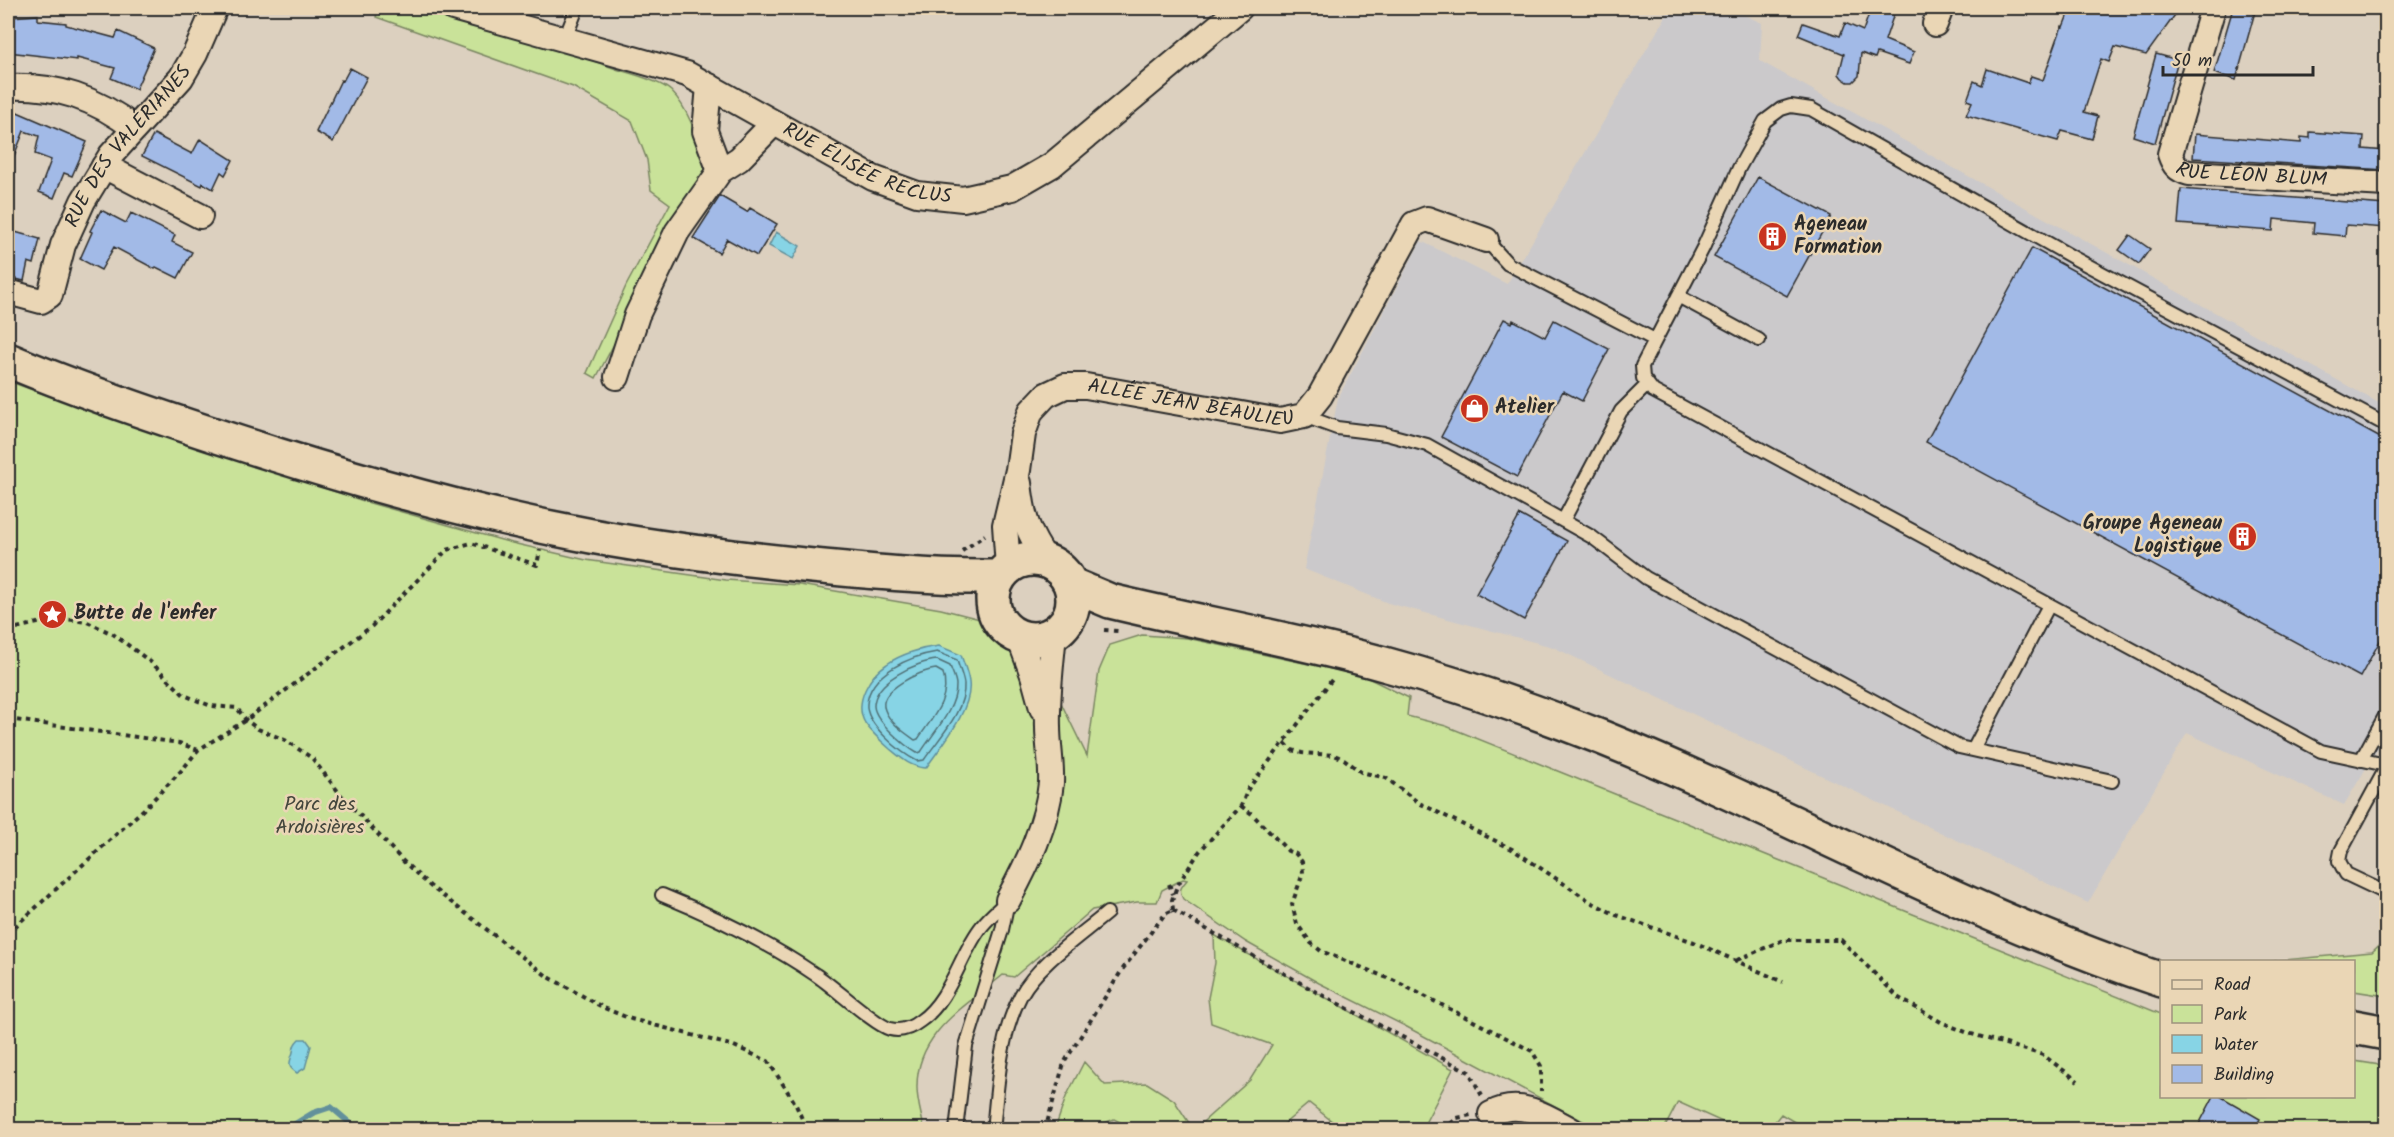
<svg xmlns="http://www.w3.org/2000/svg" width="2394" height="1137" font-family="Kalam,sans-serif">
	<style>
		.built { fill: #cbc9cb }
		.green { fill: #c9e299; stroke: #7a8662; stroke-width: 1.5 }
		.water { fill: #87d4e5; stroke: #62909b; stroke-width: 1.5 }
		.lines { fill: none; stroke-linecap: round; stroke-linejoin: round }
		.shore { stroke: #506f75; stroke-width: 1.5 }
		.stream { stroke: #62909b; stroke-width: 6 }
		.building { fill: #a2bae7; stroke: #2b2b2b; stroke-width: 1.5 }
		.service-casing { stroke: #2b2b2b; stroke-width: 16 }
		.minor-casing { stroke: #2b2b2b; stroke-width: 28 }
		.secondary-casing { stroke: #2b2b2b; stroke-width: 38 }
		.path { stroke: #2b2b2b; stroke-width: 4; stroke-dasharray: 4.5 4.5; stroke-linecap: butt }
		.service { stroke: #ead6b5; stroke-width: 12 }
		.minor { stroke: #ead6b5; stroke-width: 24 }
		.secondary { stroke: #ead6b5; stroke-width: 33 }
		.labels { text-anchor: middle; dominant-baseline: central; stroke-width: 5; stroke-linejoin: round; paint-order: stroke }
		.street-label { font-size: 20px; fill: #2b2b2b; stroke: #ead6b5 }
		.poi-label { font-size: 20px; font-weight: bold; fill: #2b2b2b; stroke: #ead6b5; text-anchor: start }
		.park-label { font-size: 20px; fill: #43463c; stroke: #ead6b5 }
	</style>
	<rect width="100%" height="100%" fill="#dcd0bf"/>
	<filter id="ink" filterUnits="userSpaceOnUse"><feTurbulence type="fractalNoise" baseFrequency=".0167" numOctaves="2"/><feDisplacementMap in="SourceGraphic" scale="12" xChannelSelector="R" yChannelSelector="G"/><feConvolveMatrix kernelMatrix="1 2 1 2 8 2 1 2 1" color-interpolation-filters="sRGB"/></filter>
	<g filter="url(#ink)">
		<path class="built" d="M1671 8H1729L1762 23 1760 61 2386 407V735L2344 805 2187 733 2088 903 1553 647 1388 603 1304 569 1338 398 1421 241 1507 284Z"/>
		<path class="green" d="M378 8C452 8 546 44 616 69 630 73 661 81 671 91 691 111 700 147 709 173L678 223 596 378 587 373 626 286 670 204 651 190 647 160 632 121 573 87 376 17Z
			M8 381 136 427 370 503 512 543 586 560 726 580 800 585 941 609 1003 625 1028 647 1044 668 1087 756 1099 671 1110 645 1142 635 1187 638 1364 676 1409 698 1407 716 1446 726 2161 1014 2162 1096H2354V1061L2386 1066V1129L1808 1130 1781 1114 1769 1129 1740 1130 1678 1102 1664 1129H1598L1405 1026 1319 983 1246 942 1183 899C1178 890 1181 887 1187 880L1183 879 1162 890 1157 902H1137L1092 910 1014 977 1003 975C966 1006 916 1033 917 1088 917 1102 922 1116 924 1129H8Z
			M1214 935 1453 1069 1422 1129H1342L1309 1103 1278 1129H1195L1250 1080 1272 1045 1211 1023 1208 998 1215 963Z
			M2386 939V996L2354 991V962L2274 961 2372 952Z
			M1084 1062 1105 1085 1147 1083 1174 1100 1193 1129H1134L1114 1119 1090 1129H1055L1066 1097Z"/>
		<path class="water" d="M776 232 800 246 793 259 769 246Z
			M939 646 961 655C964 664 968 673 969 682 973 709 941 746 926 768 911 767 902 759 890 749 882 742 871 732 865 723 853 702 870 675 887 664 901 654 922 648 939 646Z
			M299 1039H306L311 1046 305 1068 297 1073C286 1066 290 1063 293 1052 294 1046 294 1044 299 1039Z"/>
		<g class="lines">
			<path class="shore" d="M937 652 957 660C959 668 963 676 964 684 966 711 938 739 924 760L917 761C901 753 865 724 867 704 869 673 911 656 937 652Z
				M937 660 950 666C952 672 956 679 956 685 957 708 933 733 921 752L917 753C905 746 875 721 874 706 874 681 916 662 937 660Z
				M936 669 943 673C951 699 932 718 918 739L915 740C905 733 889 722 885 710 876 690 922 670 936 669Z"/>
			<path class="stream" d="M285 1130 313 1113 331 1107 358 1130"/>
		</g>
		<path class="building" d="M1871 8H1896L1885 40 1914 52 1909 64 1877 53 1875 58 1861 53 1859 76 1853 82H1848L1842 78 1839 74 1844 54 1798 35 1803 23 1840 36 1845 23 1863 31Z
			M2074 8H2180L2146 55 2115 47 2109 62 2101 59 2084 112 2098 116 2092 139 2062 131 2058 141 1966 115 1972 102 1967 100 1974 81 1982 85 1987 69 2028 83 2031 76 2043 80 2062 26 2063 27 2069 12 2073 14Z
			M2233 8H2256L2236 80 2214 73Z
			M38 15V20L66 23V25L115 38 118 31 154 48 136 89 111 78 115 68 77 58V60L8 52V23H10V17Z
			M2156 54 2178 60 2155 143 2133 136Z
			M350 68 367 77 333 142 316 132 341 80 343 81Z
			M8 108 87 142 72 176 64 173 54 198 39 192 51 160 35 154 39 136 24 131 8 171Z
			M2310 132 2364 136 2363 149 2386 151V170L2193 158 2195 134 2301 143V137L2310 138Z
			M154 134 192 154 200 139 233 160 225 175 221 172 213 189 203 183 202 186 142 156Z
			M1758 177 1831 216 1787 296 1714 257Z
			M2181 189 2386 205V228L2346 225 2345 236 2313 233 2314 223 2274 219 2273 231 2178 224Z
			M720 196 747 212 750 208 777 224 757 256 727 239 719 253 693 238Z
			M101 210 126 223 131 213 175 235 172 242 192 252 178 278 156 267 155 269 114 247 101 270 80 259 92 232 90 231Z
			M15 232 40 239 34 264 28 262 24 281 8 277V262Z
			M2130 235 2150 249 2139 264 2119 250Z
			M2032 248 2386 441V630L2360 677 1926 442Z
			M1504 319 1512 323 1513 320 1545 337 1554 320 1609 349 1582 401 1563 391 1517 477 1441 437Z
			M1520 515 1567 541 1524 620 1476 594Z
			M2214 1096H2220L2260 1119 2254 1130H2196Z"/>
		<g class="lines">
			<defs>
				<path id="service" d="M564 41 577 8
					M1486 240 1508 264 1655 340
					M1678 296 1759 340
					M1304 416 1337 428 1386 434 1427 445 1592 537 1646 578 1959 747 2112 781
					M2386 425 2074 258 1811 109 1791 106 1781 109 1765 121 1739 168 1703 248 1642 366 1643 378 1653 391 2321 751 2386 765
					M1563 521 1621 411 1646 386
					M1973 750 2049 605
					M2361 760 2386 714
					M2386 768 2341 851 2339 861 2346 874 2386 893
					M662 895C716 917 768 942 816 975 833 986 875 1025 890 1029 902 1032 911 1028 920 1021 951 1000 960 953 982 926 990 916 1000 908 1008 900
					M956 1130 966 1046 1002 930 1008 901
					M993 1130C998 1085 999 1036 1021 995 1038 964 1080 936 1107 913"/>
				<g id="minor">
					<path id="s1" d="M453 8 687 74 873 178 917 194 963 199 1012 188 1052 165 1240 8"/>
					<path id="s2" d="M2213 8 2170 154C2174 166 2178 170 2189 173L2386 184"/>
					<path d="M1935 24 1941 8"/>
					<path d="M709 86 705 131 720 171"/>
					<path d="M8 87C56 85 96 98 134 128"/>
					<path d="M104 166 200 216"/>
					<path id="s3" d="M8 292 41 301 50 295 63 245 83 201 111 155 181 78 195 54 215 8"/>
					<path d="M617 377 637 315 677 232 720 171 739 159 774 123"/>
					<path d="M1019 483C1023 518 1027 532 1047 561"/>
					<path id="s4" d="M1008 567 1005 525 1018 470 1023 434 1031 411 1046 395 1065 386H1086L1280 421 1304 416 1320 396 1414 224 1427 219 1486 240"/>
					<path d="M1019 637 1033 675 1042 708"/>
					<path d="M1008 900C1028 863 1047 824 1051 783 1052 764 1048 746 1048 727 1047 696 1051 665 1054 634"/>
					<path d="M1491 1114C1520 1098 1546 1116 1571 1130"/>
				</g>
				<path id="secondary" d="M8 360C83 392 161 418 239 443 348 478 458 510 571 532 644 547 719 556 794 564 862 571 930 578 998 577
					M993 599a40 40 0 1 1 80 0a40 40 0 1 1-80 0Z
					M1072 585 1110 601C1201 623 1294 639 1384 664 1458 684 1532 710 1603 738 1791 814 1969 916 2162 980
					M2354 1027 2386 1033"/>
			</defs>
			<use href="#service" class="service-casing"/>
			<use href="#minor" class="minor-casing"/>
			<use href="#secondary" class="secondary-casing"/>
			<path class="path" d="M962 551 985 535
				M8 630 59 618 87 622 113 634 152 663 184 695 211 706 237 708 246 720 258 729 285 740 312 758 341 795 404 862 430 886 547 976 604 1008 631 1019 734 1046 768 1061 795 1103 807 1130
				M1104 630 1118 631
				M8 719 179 743 198 750
				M1285 743 1292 750 1302 753 1334 755 1344 759 1361 772 1386 778 1419 803 1512 849 1591 902 1616 915 1694 942 1783 982
				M1241 806 1252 814 1288 851 1296 854 1302 862 1303 873 1292 904 1297 924 1311 943 1321 951 1395 981 1532 1051 1541 1066V1091
				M1169 884 1173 894
				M1173 910 1318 993 1469 1072 1482 1096
				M1173 910 1172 900 1177 886 1199 852 1241 806 1248 789 1334 677
				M8 933 145 808 182 770 198 750 246 720 372 626 447 550 471 543 537 565 540 550
				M1737 960 1783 940H1841L1899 998 1941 1022 1968 1033 2043 1055 2078 1081
				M1045 1130 1064 1063 1122 970 1165 914 1173 910
				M1444 1130 1457 1118 1471 1115"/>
			<use href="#service" class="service"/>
			<use href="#minor" class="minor"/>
			<use href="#secondary" class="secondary"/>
		</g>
	</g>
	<defs>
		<symbol id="building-disc" viewBox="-11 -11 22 22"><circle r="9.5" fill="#c8321e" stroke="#ead6b5"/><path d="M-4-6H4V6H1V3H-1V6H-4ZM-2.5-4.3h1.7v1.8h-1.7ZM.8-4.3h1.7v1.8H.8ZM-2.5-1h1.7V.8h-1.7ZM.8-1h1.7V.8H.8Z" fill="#fff"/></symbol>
		<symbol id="shop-disc" viewBox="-11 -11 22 22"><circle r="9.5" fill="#c8321e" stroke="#ead6b5"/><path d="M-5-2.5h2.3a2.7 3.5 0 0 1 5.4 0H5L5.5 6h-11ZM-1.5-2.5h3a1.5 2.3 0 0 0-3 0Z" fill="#fff"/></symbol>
		<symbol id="sight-disc" viewBox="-11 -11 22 22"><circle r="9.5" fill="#c8321e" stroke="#ead6b5"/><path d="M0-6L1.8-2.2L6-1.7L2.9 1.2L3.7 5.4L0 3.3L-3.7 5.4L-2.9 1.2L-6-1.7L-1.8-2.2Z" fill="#fff"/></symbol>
	</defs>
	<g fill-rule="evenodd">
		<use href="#building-disc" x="1756" y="220" width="33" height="33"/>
		<use href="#shop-disc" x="1458" y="392" width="33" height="33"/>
		<use href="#building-disc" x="2226" y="520" width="33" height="33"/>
		<use href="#sight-disc" x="36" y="598" width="33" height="33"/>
	</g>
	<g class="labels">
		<g class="street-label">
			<text stroke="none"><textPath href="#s3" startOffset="216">RUE DES VALÉRIANES</textPath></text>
			<text stroke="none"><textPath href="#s1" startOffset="446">RUE ÉLISÉE RECLUS</textPath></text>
			<text stroke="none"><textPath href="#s2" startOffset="243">RUE LÉON BLUM</textPath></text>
			<text stroke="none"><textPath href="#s4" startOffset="330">ALLÉE JEAN BEAULIEU</textPath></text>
		</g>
		<g class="poi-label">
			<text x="1794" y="225">Ageneau<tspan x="1794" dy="23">Formation</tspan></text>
			<text x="1495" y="408">Atelier</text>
			<text x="2222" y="524" text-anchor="end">Groupe Ageneau<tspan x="2222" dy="23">Logistique</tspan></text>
			<text x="74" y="614">Butte de l'enfer</text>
		</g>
		<g class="park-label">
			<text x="320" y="805">Parc des<tspan x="320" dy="23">Ardoisières</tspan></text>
		</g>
	</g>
	<rect width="2394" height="1137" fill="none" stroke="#ead6b5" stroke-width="30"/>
	<rect x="15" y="15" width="2364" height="1107" fill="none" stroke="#2b2b2b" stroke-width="2" filter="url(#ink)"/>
	<rect x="2160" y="960" width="195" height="138" fill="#ead6b5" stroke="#9e927e" stroke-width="1.5"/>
	<rect x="2172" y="980" width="30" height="9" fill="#ead6b5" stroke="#9e927e" stroke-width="1.5"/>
	<text x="2214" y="990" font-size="18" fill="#2b2b2b">Road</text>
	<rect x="2172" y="1005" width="30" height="18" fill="#c9e299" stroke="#9e927e" stroke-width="1.5"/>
	<text x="2214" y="1020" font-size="18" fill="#2b2b2b">Park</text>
	<rect x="2172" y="1035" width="30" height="18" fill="#87d4e5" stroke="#9e927e" stroke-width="1.5"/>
	<text x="2214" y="1050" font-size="18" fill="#2b2b2b">Water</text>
	<rect x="2172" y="1065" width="30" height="18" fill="#a2bae7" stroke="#9e927e" stroke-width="1.5"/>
	<text x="2214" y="1080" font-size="18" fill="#2b2b2b">Building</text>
	<path d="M2163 66v9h150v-9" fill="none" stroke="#2b2b2b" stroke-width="3"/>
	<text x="2172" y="66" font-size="18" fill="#2b2b2b" stroke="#ead6b5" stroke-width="4.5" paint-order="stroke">50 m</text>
</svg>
